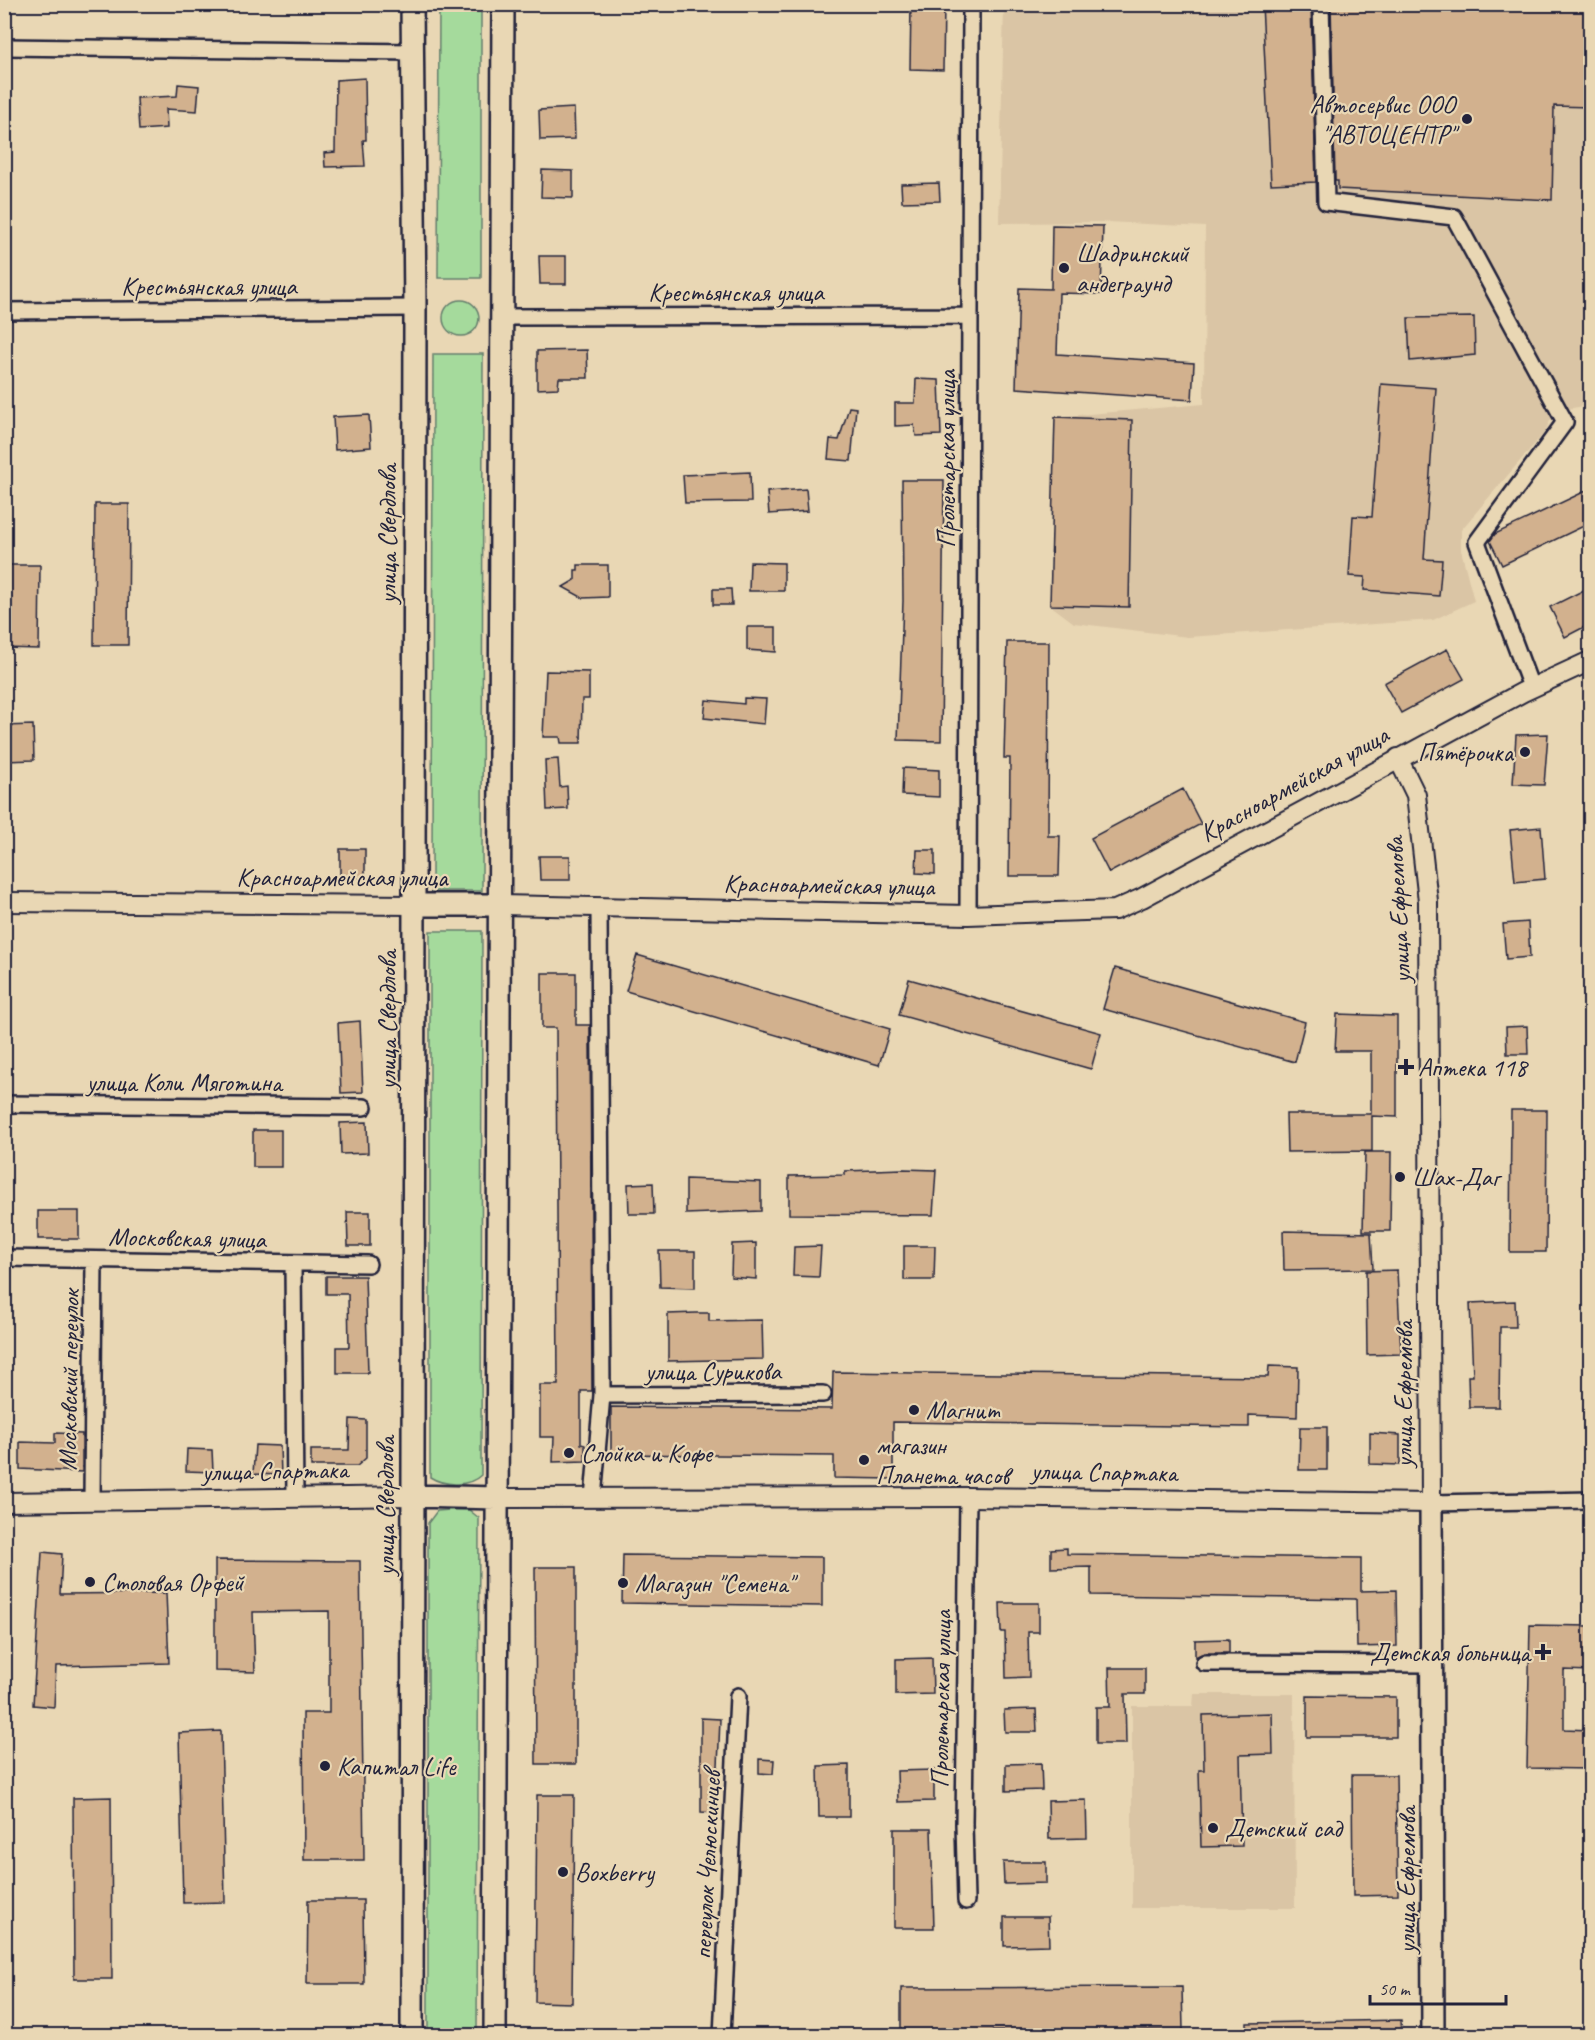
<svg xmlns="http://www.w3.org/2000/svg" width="1595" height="2040" font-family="Caveat,sans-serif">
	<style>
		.built { fill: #dac5a5 }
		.green { fill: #a5da9c; stroke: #647e6c; stroke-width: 1.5 }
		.building { fill: #d2b18e; stroke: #22223b; stroke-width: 1.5 }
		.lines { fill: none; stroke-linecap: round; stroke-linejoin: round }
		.minor-casing { stroke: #22223b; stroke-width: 20 }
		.tertiary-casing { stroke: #22223b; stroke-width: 22 }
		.secondary-casing { stroke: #22223b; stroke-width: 26 }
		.minor { stroke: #e9d7b4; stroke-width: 15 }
		.tertiary { stroke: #e9d7b4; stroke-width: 18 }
		.secondary { stroke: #e9d7b4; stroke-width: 21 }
		.poi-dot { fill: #22223b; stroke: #e9d7b4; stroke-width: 2 }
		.labels { text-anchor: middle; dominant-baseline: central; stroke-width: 4.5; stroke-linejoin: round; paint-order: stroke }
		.poi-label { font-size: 26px; fill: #22223b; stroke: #e9d7b4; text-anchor: start }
		.street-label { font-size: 26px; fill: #22223b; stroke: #e9d7b4 }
	</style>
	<rect width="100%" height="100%" fill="#e9d7b4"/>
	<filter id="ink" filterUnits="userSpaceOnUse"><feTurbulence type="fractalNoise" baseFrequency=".0167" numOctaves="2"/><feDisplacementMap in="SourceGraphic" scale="12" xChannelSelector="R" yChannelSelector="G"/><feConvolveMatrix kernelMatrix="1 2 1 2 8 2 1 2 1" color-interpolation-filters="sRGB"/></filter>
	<g filter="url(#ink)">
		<path class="built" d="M1004 5H1590V405L1555 411 1544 433 1461 530V550L1474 601 1433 620 1188 637 1074 623 1050 605 1055 417 1204 404 1205 227 1107 222 999 223Z
			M1194 1694H1294L1295 1908H1132V1706H1193Z"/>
		<path class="green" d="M439 5H481V278H438Z
			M443 318a18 18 0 1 1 36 0a18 18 0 1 1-36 0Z
			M433 354H483L482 891H432Z
			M430 931H482L481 1475C469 1487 444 1486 430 1477Z
			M450 1510H469L479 1518 477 2035H428V1523L437 1511Z"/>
		<path class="building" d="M911 4H944L943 70 910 69Z
			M1262 4H1311L1316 182 1271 184Z
			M1331 4H1590V107L1554 106 1552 200 1338 189V181H1335Z
			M365 78 366 140H363L365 166 325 167 324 153 335 152 336 80Z
			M178 84 199 86 197 111 166 109 167 128 139 130 137 98 177 96Z
			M574 108 575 139 540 140 539 110Z
			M542 170 573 171V198L541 197Z
			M939 183 940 201 902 202 901 184Z
			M1052 225 1103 226 1101 294 1059 293 1057 354 1194 363 1192 400 1016 388 1019 288 1051 289Z
			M539 256H566V284H540Z
			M1474 317 1475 355 1410 361 1408 318Z
			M587 350 588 378H559L558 388 537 389V351Z
			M916 379 939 380 941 435 916 436 914 425 895 426V403H915Z
			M1381 384 1436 388 1424 559 1442 560 1439 596 1364 590 1365 577 1349 576 1353 516 1372 517Z
			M849 407 856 408 851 461 828 459 830 439 839 440Z
			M369 415 371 447 335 450 333 417Z
			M1055 417 1132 420 1129 607 1050 605Z
			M750 472 751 502 685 503 683 475Z
			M902 480H944L941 741 898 740 903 601Z
			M806 489 808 511 769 514 767 492Z
			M1590 489V523L1502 565 1490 541 1495 534Z
			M95 504H129L128 645H94Z
			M750 562 784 563V591H749Z
			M4 565H40L39 649 4 648Z
			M578 565H608V597L583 598 563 587 575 580V570H578Z
			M1590 587V624L1565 637 1550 607Z
			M713 589H731L732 605H713Z
			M747 627H776V652L747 650Z
			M1007 642H1049L1048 836H1060L1059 876H1009L1010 758H1004Z
			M1447 649 1464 679 1401 713 1384 683Z
			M546 671 589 672V699H582L581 743H561L560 737H543Z
			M744 698 766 699 764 724 704 718 706 700 744 704Z
			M33 725 34 760 4 761V726Z
			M1548 734 1544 785 1513 784 1516 735Z
			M558 759 560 787 567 786 568 809 547 810 545 760Z
			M903 768 939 770V797L902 795Z
			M1183 789 1201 824 1109 873 1091 838Z
			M1541 827 1545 879 1515 882 1510 830Z
			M340 849H365V878H340Z
			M917 850H935V874L916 873Z
			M539 856H570V880H540Z
			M1528 922 1530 957 1506 959 1503 924Z
			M637 955 890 1029 879 1065 626 991Z
			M1115 968 1305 1022 1295 1062 1103 1009Z
			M542 973H576V1025H590L592 1391H581V1444L585 1445V1461L553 1462 554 1437H540V1385H558L556 1028H542Z
			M909 979 1101 1033 1091 1069 899 1015Z
			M1337 1014 1397 1016V1117L1372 1116V1151L1287 1152 1286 1114H1371V1051H1335Z
			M360 1021 363 1092 341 1093 338 1023Z
			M1527 1026 1528 1054H1507L1506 1027Z
			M1511 1110H1547L1546 1252H1510Z
			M367 1122 368 1153 341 1154 340 1123Z
			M253 1130H281V1167H253Z
			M1365 1152H1391L1390 1231H1363Z
			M903 1169 936 1170 933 1215 789 1214V1176L845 1175V1171Z
			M686 1179 761 1182V1211L686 1214Z
			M653 1183 654 1214H629L628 1184Z
			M38 1211H79V1239H38Z
			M347 1212H370V1246H348Z
			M1283 1231 1371 1233 1373 1269 1284 1270Z
			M756 1243V1279L731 1277 732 1244Z
			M821 1246 819 1277 793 1276 794 1247Z
			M904 1246H935L934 1280H904Z
			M659 1251H695V1288L660 1287Z
			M1397 1270 1401 1354 1367 1355 1366 1271Z
			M326 1276H365L368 1373H337V1347H349L348 1294H326Z
			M1515 1301 1516 1327H1500L1499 1407H1469L1468 1376H1473L1470 1303Z
			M696 1313H709V1321L762 1320 763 1359 668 1361V1314Z
			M1269 1366 1298 1367 1297 1417 1249 1415V1427L893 1422V1479L834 1478V1456L611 1454V1407L832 1409 833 1372 1268 1377Z
			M350 1419 366 1420V1458L357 1466H311V1450H349Z
			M1300 1427H1327V1470H1299Z
			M55 1433 82 1434V1472L20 1469V1442L55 1443Z
			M1370 1433 1400 1435V1465L1370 1464Z
			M255 1445 280 1446 281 1475 253 1474Z
			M187 1449 212 1450 213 1472 186 1471Z
			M1067 1548V1554L1361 1558V1591L1396 1590 1397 1646 1357 1647 1356 1599 1091 1595V1567L1051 1568V1549Z
			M42 1552 62 1554 60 1594 166 1593 169 1663 56 1666 54 1707 33 1705Z
			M623 1555 822 1557V1606L622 1603Z
			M215 1560 360 1561 364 1860H304L303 1713H329V1611L253 1612 255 1672 215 1671Z
			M535 1567H576V1764H536Z
			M1000 1603H1039V1632H1028L1029 1677 1006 1678 1005 1632H1001Z
			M1530 1625 1590 1626V1671L1564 1670V1729L1590 1730V1769L1527 1768Z
			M1229 1639V1653H1204L1195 1657V1640Z
			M932 1658 933 1694 896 1695V1659Z
			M1109 1668H1145V1694H1125L1126 1744H1096V1707H1110Z
			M1307 1696 1396 1697V1737H1307Z
			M1036 1709 1037 1732H1005L1004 1710Z
			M1272 1713 1273 1754 1240 1755 1242 1846 1201 1847 1199 1770H1204L1203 1715Z
			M701 1718 720 1719 716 1813 701 1812Z
			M221 1731 225 1902 183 1903 179 1733Z
			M759 1759 774 1760 773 1774 759 1773Z
			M1041 1763 1042 1790 1006 1791V1764Z
			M849 1765V1817H819L818 1766Z
			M934 1770V1801L898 1802 897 1771Z
			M1352 1775H1396L1398 1895 1353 1896Z
			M537 1795H574L572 2003 535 2002Z
			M111 1797 112 1979H74L73 1798Z
			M1086 1800 1087 1838 1049 1839 1048 1801Z
			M894 1829H931L934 1928H894Z
			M1003 1862H1046V1883L1004 1884Z
			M308 1900H363L364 1984H307Z
			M1004 1917H1048L1049 1945 1004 1946Z
			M1182 1987 1183 2030 901 2032V1988Z
			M1401 2020 1402 2036H1247V2023Z"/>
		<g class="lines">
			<defs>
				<path id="minor" d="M1321 4 1326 202 1454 217 1565 422 1477 542 1531 687
					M4 47 413 52
					M4 311 415 308
					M501 317 970 316
					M968 915 971 4
					M4 1104 364 1107
					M4 1258 368 1264
					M293 1264 295 1498
					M602 1395 823 1394
					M593 1498 602 1395 599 908
					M92 1500 94 1260
					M1431 1503 1590 1500
					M1204 1663 1432 1664
					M966 1901 964 1824 968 1497
					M722 2036 738 1696"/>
				<path id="tertiary" d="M4 902 414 905
					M499 905 968 915 1115 910 1142 898 1523 692 1590 661
					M497 1498 968 1497 1431 1503 1428 901 1416 795 1398 758
					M4 1502 412 1496"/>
				<path id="secondary" d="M414 905H499
					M412 1496 497 1498
					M1431 1503 1433 2036
					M412 2036 415 308 412 4
					M495 2036 503 4"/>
			</defs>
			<use href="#minor" class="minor-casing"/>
			<use href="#tertiary" class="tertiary-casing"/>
			<use href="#secondary" class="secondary-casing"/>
			<use href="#minor" class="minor"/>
			<use href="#tertiary" class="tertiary"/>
			<use href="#secondary" class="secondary"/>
		</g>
	</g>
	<g class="poi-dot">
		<circle cx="1467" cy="119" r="6"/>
		<circle cx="1064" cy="268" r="6"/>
		<circle cx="1525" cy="752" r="6"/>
		<path d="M1403 1058h6v6h6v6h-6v6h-6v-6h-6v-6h6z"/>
		<circle cx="1400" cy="1177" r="6"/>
		<circle cx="914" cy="1410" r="6"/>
		<circle cx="569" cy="1453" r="6"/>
		<circle cx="864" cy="1460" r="6"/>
		<circle cx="90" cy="1582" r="6"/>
		<circle cx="623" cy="1583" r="6"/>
		<path d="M1540 1643h6v6h6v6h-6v6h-6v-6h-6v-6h6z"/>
		<circle cx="325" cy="1766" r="6"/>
		<circle cx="1213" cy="1828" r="6"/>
		<circle cx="563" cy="1872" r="6"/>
	</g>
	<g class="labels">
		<g class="poi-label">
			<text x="1455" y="104" text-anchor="end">Автосервис ООО<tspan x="1455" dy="30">"АВТОЦЕНТР"</tspan></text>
			<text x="1076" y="253">Шадринский<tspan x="1076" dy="30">андеграунд</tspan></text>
			<text x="1513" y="752" text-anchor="end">Пятёрочка</text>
			<text x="1418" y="1067">Аптека 118</text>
			<text x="1412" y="1177">Шах-Даг</text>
			<text x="926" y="1410">Магнит</text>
			<text x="876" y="1445">магазин<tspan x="876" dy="30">Планета часов</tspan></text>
			<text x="581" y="1453">Слойка и Кофе</text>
			<text x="102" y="1582">Столовая Орфей</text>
			<text x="635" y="1583">Магазин "Семена"</text>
			<text x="1530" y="1652" text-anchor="end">Детская больница</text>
			<text x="337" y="1766">Капитал Life</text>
			<text x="1225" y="1828">Детский сад</text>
			<text x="575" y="1872">Boxberry</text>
		</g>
		<g class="street-label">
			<text x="209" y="286">Крестьянская улица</text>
			<text x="736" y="292">Крестьянская улица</text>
			<text transform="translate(946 459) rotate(-90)">Пролетарская улица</text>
			<text transform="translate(387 534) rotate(-90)">улица Свердлова</text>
			<text transform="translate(1294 784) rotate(-29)">Красноармейская улица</text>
			<text x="342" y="877">Красноармейская улица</text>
			<text transform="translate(829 885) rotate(1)">Красноармейская улица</text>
			<text transform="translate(1398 910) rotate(-93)">улица Ефремова</text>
			<text transform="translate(387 1020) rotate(-90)">улица Свердлова</text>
			<text x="184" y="1082">улица Коли Мяготина</text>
			<text transform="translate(187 1238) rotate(1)">Московская улица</text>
			<text x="713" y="1371">улица Сурикова</text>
			<text transform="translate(69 1380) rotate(-89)">Московский переулок</text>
			<text transform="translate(1403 1394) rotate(-90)">улица Ефремова</text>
			<text transform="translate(275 1471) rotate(-1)">улица Спартака</text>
			<text transform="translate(1104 1472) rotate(1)">улица Спартака</text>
			<text transform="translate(385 1506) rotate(-90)">улица Свердлова</text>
			<text transform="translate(941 1699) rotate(-89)">Пролетарская улица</text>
			<text transform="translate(707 1865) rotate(-87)">переулок Челюскинцев</text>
			<text transform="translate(1406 1880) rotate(-90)">улица Ефремова</text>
		</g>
	</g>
	<rect width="1595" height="2040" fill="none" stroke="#e9d7b4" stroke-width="24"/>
	<rect x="12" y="12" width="1571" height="2016" fill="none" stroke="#22223b" stroke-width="2" filter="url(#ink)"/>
	<path d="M1370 1995v9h136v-9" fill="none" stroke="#22223b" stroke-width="3"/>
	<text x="1379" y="1995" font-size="18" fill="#22223b" stroke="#e9d7b4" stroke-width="4.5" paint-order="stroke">50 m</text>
</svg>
